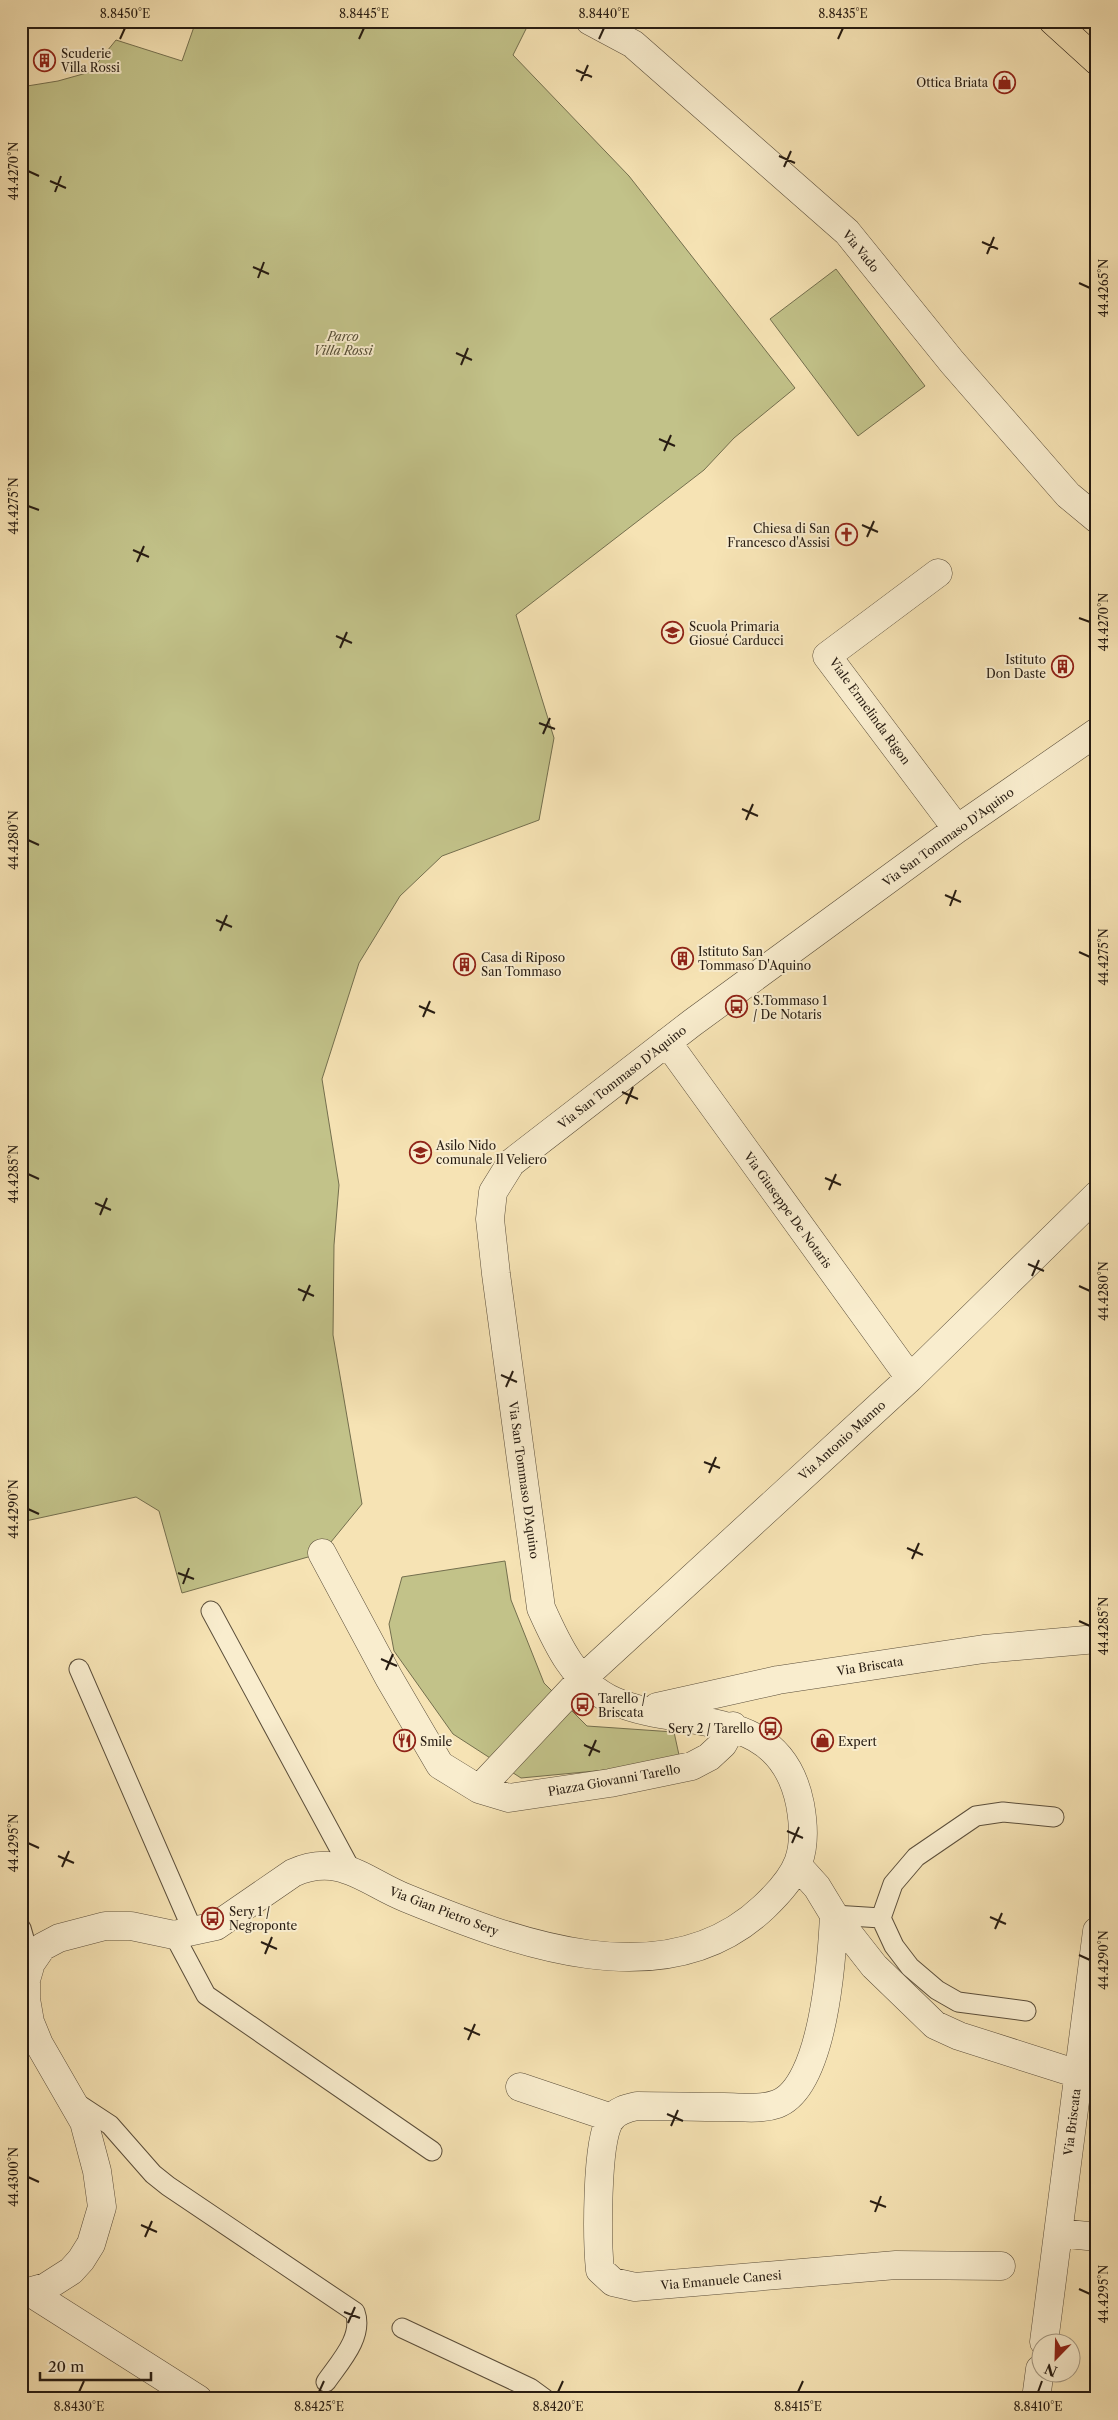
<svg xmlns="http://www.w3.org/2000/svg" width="1118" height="2420" font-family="'Libre Caslon Text',serif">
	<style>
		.green { fill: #c2c289; stroke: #746f4e }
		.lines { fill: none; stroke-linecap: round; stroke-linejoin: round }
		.lane-casing { stroke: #5b4e3a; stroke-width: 21 }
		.street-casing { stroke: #5b4e3a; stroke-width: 29 }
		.primary-casing { stroke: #271c12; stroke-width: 29 }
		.lane { stroke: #f9edce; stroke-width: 19 }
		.street { stroke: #f9edce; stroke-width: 28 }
		.primary { stroke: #f6e3b4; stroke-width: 28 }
		.ticks { fill: none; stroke: #271c12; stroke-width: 2 }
		.labels { text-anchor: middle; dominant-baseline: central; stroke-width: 4; stroke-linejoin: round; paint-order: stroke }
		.poi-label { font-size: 12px; fill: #271c12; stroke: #f9edce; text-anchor: start }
		.street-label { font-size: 12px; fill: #271c12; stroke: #f9edce }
		.park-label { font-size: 12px; font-style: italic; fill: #564e36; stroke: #f9edce }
		.neatline { fill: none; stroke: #271c12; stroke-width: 2 }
		.ticks-label { font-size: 12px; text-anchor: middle; fill: #271c12 }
	</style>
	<rect width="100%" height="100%" fill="#f6e3b4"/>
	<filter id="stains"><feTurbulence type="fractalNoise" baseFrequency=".004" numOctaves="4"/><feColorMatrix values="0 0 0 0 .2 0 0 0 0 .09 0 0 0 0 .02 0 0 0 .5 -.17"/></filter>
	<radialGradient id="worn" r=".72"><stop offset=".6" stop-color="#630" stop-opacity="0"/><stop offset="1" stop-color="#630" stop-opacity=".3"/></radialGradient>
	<path class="green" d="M196 21H415L426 23 427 21H530L513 55 629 176 795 388 734 438 704 470 516 615 554 738 539 820 442 856 400 896 359 963 322 1079 339 1185 334 1245 333 1335 362 1504 322 1553 182 1593 159 1511 136 1497 21 1522V87L58 81 90 72 116 40 182 61Z
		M836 269 925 386 858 436 770 319Z
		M505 1561 511 1600 544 1683 587 1726 674 1732 679 1755 606 1770 521 1778 453 1734 394 1651 389 1624 402 1577Z"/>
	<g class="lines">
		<defs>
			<path id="lane" d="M211 1611 351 1870
				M79 1669 193 1931
				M834 1915 881 1918 893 1884 916 1857 976 1816 1003 1812 1054 1817
				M881 1918 894 1946 910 1967 937 1990 958 2002 1026 2011
				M21 1928 31 1963
				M174 1935 206 1995 432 2151
				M75 2102 110 2125 153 2174 168 2186 355 2312C364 2337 339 2363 326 2382
				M402 2328 530 2388 545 2399"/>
			<path id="street" d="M590 21 633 44 847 232 952 362 1068 495 1097 519
				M938 573 827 656 957 829
				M667 1042 910 1378
				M322 1553 389 1678 440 1765 479 1789 509 1798 610 1783 692 1766 709 1757 723 1744 733 1726
				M657 1707 778 1680 984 1649 1097 1639
				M479 1789 582 1679 910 1378 1097 1195
				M798 1866 817 1887 834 1915 874 1966 935 2025 959 2036 1078 2074
				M834 1915C832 1957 824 2087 777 2104 760 2110 742 2107 724 2107 695 2107 666 2106 637 2106 627 2108 616 2111 610 2120 596 2143 597 2241 600 2270L613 2282 635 2287 896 2265 1001 2266
				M520 2087 612 2118
				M1059 2233 1097 2237
				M31 2293 198 2399
				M21 2294 46 2287 71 2271 81 2260 91 2244 102 2207 97 2171 84 2122 39 2044 30 2022 26 1999V1980L31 1963 42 1947 59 1938 105 1926H131L174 1935 216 1926 293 1873C340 1852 366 1882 406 1898 514 1942 665 2001 764 1907 799 1874 809 1853 800 1804 780 1703 682 1731 614 1701 575 1684 557 1644 541 1608L496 1274 490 1219 493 1192 511 1163 692 1023 957 829 1097 732
				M1044 2342 1097 1931
				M1036 2399 1040 2369"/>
			<path id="primary" d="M1053 21 1097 61"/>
		</defs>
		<use href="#lane" class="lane-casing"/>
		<use href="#street" class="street-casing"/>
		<use href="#primary" class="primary-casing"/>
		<use href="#lane" class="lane"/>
		<use href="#street" class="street"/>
		<use href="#primary" class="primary"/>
	</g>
	<path class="ticks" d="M120 39 125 28M359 39 364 28M599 39 604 28M838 39 843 28M576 70 592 77M581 81 588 65M779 156 795 163M784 167 791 151M28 171 39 176M50 181 66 188M55 192 61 176M982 242 998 249M987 254 994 237M253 267 269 274M258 278 264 262M1079 283 1090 288M456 353 472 360M461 365 468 348M659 439 675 446M664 451 671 435M28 506 39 510M862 525 878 532M867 537 874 521M133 550 149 557M137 562 144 546M1079 618 1090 622M336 636 352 643M340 648 347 632M539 723 555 729M543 734 550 718M742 809 758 816M746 820 753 804M28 840 39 845M945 895 961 902M950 906 956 890M216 920 232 927M220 931 227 915M1079 952 1090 957M419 1006 435 1013M423 1017 430 1001M622 1092 638 1099M626 1104 633 1087M28 1174 39 1179M825 1178 841 1185M829 1190 836 1174M95 1203 111 1210M100 1215 107 1198M1028 1264 1044 1271M1032 1276 1039 1260M1079 1286 1090 1291M298 1289 314 1296M303 1301 310 1285M501 1375 517 1382M506 1387 513 1371M704 1462 720 1468M709 1473 716 1457M28 1509 39 1514M907 1548 923 1555M912 1559 919 1543M178 1573 194 1579M183 1584 189 1568M1079 1621 1090 1626M381 1659 397 1666M386 1670 393 1654M584 1745 600 1752M589 1756 596 1740M787 1831 803 1838M28 1843 39 1848M792 1843 799 1827M58 1856 74 1863M62 1867 69 1851M990 1917 1006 1924M995 1929 1002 1913M261 1942 277 1949M265 1954 272 1937M1079 1955 1090 1960M464 2028 480 2035M468 2040 475 2024M667 2114 683 2121M671 2126 678 2110M28 2177 39 2182M870 2201 886 2207M875 2212 881 2196M141 2225 157 2232M145 2237 152 2221M1079 2289 1090 2294M344 2312 360 2318M348 2323 355 2307M79 2392 84 2381M319 2392 324 2381M558 2392 563 2381M798 2392 803 2381M1038 2392 1042 2381"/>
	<defs>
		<symbol id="building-ring" viewBox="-11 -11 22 22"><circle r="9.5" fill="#f9edce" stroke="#8f2418" stroke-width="1.5"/><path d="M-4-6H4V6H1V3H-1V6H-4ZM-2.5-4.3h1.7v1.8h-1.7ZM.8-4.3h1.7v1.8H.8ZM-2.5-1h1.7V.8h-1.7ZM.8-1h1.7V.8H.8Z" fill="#8f2418"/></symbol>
		<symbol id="shop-ring" viewBox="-11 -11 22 22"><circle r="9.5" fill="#f9edce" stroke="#8f2418" stroke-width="1.5"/><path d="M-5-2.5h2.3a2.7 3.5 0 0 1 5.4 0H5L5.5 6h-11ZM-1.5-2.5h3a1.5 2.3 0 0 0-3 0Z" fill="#8f2418"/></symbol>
		<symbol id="church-ring" viewBox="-11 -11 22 22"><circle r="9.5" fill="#f9edce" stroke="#8f2418" stroke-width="1.5"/><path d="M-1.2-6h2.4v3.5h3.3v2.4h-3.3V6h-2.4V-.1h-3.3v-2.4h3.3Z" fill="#8f2418"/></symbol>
		<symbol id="school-ring" viewBox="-11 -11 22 22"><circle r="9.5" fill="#f9edce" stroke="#8f2418" stroke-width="1.5"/><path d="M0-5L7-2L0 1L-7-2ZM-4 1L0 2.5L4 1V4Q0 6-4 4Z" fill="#8f2418"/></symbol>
		<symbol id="bus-ring" viewBox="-11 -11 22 22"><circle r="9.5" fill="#f9edce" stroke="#8f2418" stroke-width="1.5"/><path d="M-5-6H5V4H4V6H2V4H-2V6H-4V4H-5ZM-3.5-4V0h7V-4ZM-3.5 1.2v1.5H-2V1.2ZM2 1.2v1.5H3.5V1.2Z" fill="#8f2418"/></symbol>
		<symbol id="restaurant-ring" viewBox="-11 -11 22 22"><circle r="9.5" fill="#f9edce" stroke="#8f2418" stroke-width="1.5"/><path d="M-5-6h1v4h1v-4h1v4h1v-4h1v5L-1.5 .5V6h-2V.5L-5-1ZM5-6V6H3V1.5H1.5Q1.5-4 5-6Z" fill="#8f2418"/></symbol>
	</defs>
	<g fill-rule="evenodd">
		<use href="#building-ring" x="32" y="48" width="25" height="25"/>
		<use href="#shop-ring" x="992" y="70" width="25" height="25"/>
		<use href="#church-ring" x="834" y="522" width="25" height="25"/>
		<use href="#school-ring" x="660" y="620" width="25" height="25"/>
		<use href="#building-ring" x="1050" y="654" width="25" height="25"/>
		<use href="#building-ring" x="670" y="946" width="25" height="25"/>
		<use href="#building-ring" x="452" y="952" width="25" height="25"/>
		<use href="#bus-ring" x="724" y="994" width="25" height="25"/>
		<use href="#school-ring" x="408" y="1140" width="25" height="25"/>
		<use href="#bus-ring" x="570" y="1692" width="25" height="25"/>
		<use href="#bus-ring" x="758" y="1716" width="25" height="25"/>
		<use href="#restaurant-ring" x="392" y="1728" width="25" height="25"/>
		<use href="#shop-ring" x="810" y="1728" width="25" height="25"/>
		<use href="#bus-ring" x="200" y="1906" width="25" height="25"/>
	</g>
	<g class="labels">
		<g class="poi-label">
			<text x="61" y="53">Scuderie<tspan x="61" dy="14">Villa Rossi</tspan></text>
			<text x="988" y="82" text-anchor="end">Ottica Briata</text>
			<text x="830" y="528" text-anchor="end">Chiesa di San<tspan x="830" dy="14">Francesco d'Assisi</tspan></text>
			<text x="689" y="626">Scuola Primaria<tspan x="689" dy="14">Giosué Carducci</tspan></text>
			<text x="1046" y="659" text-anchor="end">Istituto<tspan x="1046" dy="14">Don Daste</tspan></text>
			<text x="698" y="951">Istituto San<tspan x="698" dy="14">Tommaso D'Aquino</tspan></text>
			<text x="481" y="957">Casa di Riposo<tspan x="481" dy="14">San Tommaso</tspan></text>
			<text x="753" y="1000">S.Tommaso 1<tspan x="753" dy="14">/ De Notaris</tspan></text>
			<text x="436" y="1145">Asilo Nido<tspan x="436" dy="14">comunale Il Veliero</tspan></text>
			<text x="598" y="1698">Tarello /<tspan x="598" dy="14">Briscata</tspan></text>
			<text x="754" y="1728" text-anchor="end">Sery 2 / Tarello</text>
			<text x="420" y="1741">Smile</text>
			<text x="838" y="1741">Expert</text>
			<text x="229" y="1911">Sery 1 /<tspan x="229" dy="14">Negroponte</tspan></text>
		</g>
		<g class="street-label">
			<text transform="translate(861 251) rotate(51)">Via Vado</text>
			<text transform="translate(870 711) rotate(54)">Viale Ermelinda Rigon</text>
			<text transform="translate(948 837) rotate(-36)">Via San Tommaso D'Aquino</text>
			<text transform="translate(622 1077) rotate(-38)">Via San Tommaso D'Aquino</text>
			<text transform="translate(788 1210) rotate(54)">Via Giuseppe De Notaris</text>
			<text transform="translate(842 1440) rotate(-42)">Via Antonio Manno</text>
			<text transform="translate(524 1480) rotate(82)">Via San Tommaso D'Aquino</text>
			<text transform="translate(870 1666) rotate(-9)">Via Briscata</text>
			<text transform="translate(614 1780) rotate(-10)">Piazza Giovanni Tarello</text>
			<text transform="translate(444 1911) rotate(21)">Via Gian Pietro Sery</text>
			<text transform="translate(1072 2122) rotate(-83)">Via Briscata</text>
			<text transform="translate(721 2280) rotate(-5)">Via Emanuele Canesi</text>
		</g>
		<g class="park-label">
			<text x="343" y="336">Parco<tspan x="343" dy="14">Villa Rossi</tspan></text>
		</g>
	</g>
	<rect width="1118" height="2420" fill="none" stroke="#f6e3b4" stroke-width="55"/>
	<g transform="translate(1056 2358) rotate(203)"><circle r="24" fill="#f9edce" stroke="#a59983"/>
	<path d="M0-4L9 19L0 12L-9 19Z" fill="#8f2418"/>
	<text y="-8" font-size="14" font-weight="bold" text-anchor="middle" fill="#271c12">N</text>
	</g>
	<path d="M40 2372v8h111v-8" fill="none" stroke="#271c12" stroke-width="2.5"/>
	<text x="48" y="2372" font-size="15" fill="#271c12" stroke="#f9edce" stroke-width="4" paint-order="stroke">20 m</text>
	<rect x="28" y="28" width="1062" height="2364" class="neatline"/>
	<g class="ticks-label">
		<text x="125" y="18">8.8450°E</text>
		<text x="364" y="18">8.8445°E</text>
		<text x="604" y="18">8.8440°E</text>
		<text x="843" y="18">8.8435°E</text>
		<text transform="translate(14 171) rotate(-90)" y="4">44.4270°N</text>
		<text transform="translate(1104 288) rotate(-90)" y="4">44.4265°N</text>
		<text transform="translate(14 506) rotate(-90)" y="4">44.4275°N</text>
		<text transform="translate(1104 622) rotate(-90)" y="4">44.4270°N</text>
		<text transform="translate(14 840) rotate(-90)" y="4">44.4280°N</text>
		<text transform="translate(1104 957) rotate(-90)" y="4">44.4275°N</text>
		<text transform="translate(14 1174) rotate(-90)" y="4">44.4285°N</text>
		<text transform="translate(1104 1291) rotate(-90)" y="4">44.4280°N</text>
		<text transform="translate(14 1509) rotate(-90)" y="4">44.4290°N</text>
		<text transform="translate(1104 1626) rotate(-90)" y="4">44.4285°N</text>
		<text transform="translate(14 1843) rotate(-90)" y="4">44.4295°N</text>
		<text transform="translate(1104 1960) rotate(-90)" y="4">44.4290°N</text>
		<text transform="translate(14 2177) rotate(-90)" y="4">44.4300°N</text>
		<text transform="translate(1104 2294) rotate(-90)" y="4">44.4295°N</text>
		<text x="79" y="2411">8.8430°E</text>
		<text x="319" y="2411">8.8425°E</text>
		<text x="558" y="2411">8.8420°E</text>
		<text x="798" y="2411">8.8415°E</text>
		<text x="1038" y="2411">8.8410°E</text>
	</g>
	<rect width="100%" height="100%" filter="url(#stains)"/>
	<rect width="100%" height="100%" fill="url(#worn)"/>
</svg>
